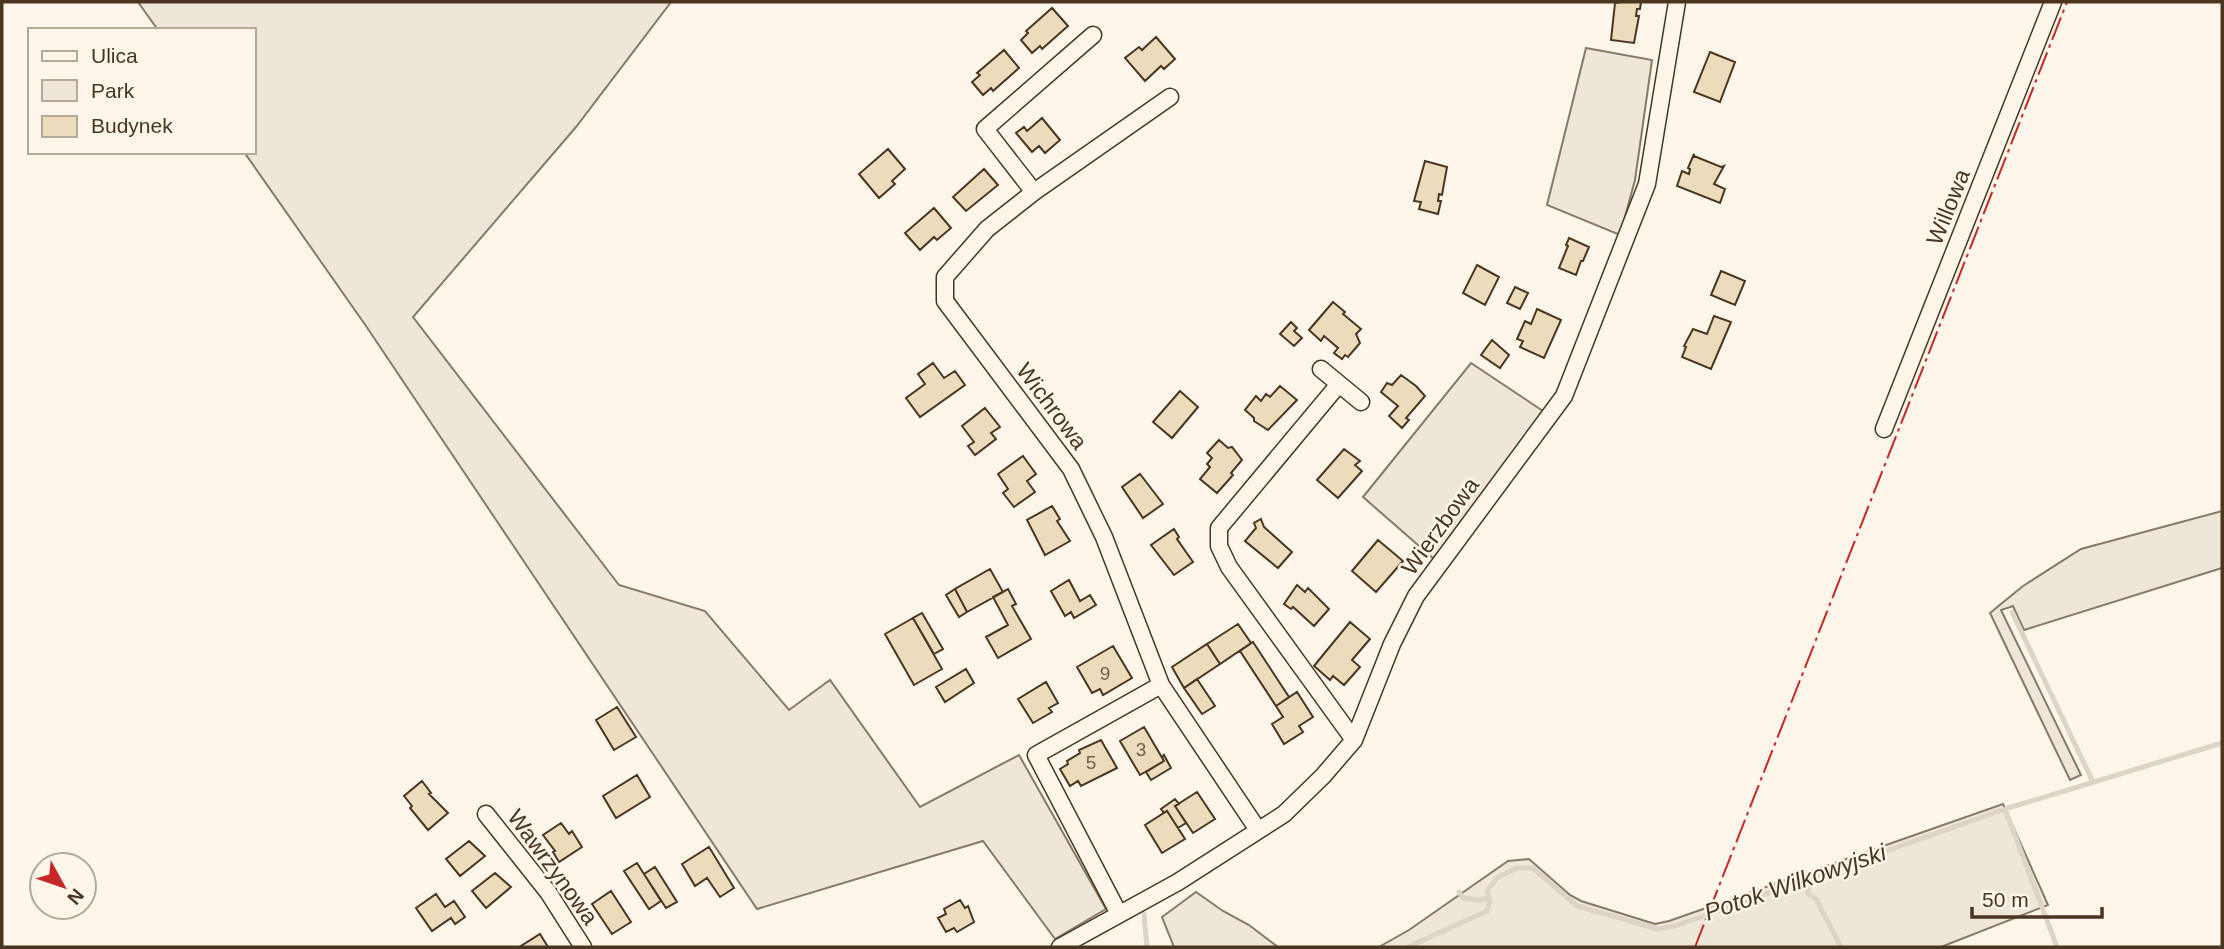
<svg xmlns="http://www.w3.org/2000/svg" width="2224" height="949" font-family="Helvetica,sans-serif">
	<style>
		.green { fill: #ede6d9; stroke: #887966; stroke-width: 2 }
		.lines { fill: none; stroke-linecap: round; stroke-linejoin: round }
		.stream { stroke: #dcd4c6; stroke-width: 5 }
		.building { fill: #ecdcbc; stroke: #4a3520; stroke-width: 2 }
		.street-casing { stroke: #4a3520; stroke-width: 19 }
		.street { stroke: #fbf6e9; stroke-width: 16 }
		.power { stroke: #c62828; stroke-width: 2; stroke-dasharray: 24 5 3.5 5; stroke-linecap: butt }
		.labels { text-anchor: middle; dominant-baseline: central; stroke-width: 5; stroke-linejoin: round; paint-order: stroke }
		.number-label { font-size: 19px; fill: #725f47 }
		.street-label { font-size: 23px; fill: #4a3520; stroke: #fbf6e9 }
		.water-label { font-size: 24px; font-style: italic; fill: #4a3520; stroke: #fbf6e9 }
	</style>
	<rect width="100%" height="100%" fill="#fbf6e9"/>
	<path class="green" d="M138 2H671L576 127 413 317 619 585 705 611 789 710 830 680 920 807 1019 755 1106 909 1055 939 983 841 757 909 366 326 244 152H254V30H158Z
		M1586 48 1652 60 1635 180 1620 235 1547 205Z
		M1471 363 1543 411 1530 436 1434 559 1363 497Z
		M2222 511V568L2024 630 2013 606 2001 610 2081 775 2070 780 1990 613 2023 586 2081 549Z
		M2003 804 2048 905 1941 947H1379L1409 930 1508 861 1529 859 1570 895 1581 901 1655 924 1669 921Z
		M1196 892 1223 911 1249 925 1278 947H1174L1162 917Z"/>
	<g class="lines">
		<path class="stream" d="M2012 612 2093 782
			M2005 809 2057 947
			M1808 879V894L1816 899 1841 947
			M1459 892 1463 898 1480 900 1488 898
			M1144 914 1147 947
			M1408 947 1487 911 1490 901 1487 891 1498 877 1517 868H1533L1577 906 1658 929 1675 926 2005 809 2222 743"/>
	</g>
	<path class="building" d="M1621 2H1641L1640 9H1637L1636 16H1639L1634 43 1611 40 1615 3Z
		M1052 8 1068 26 1042 49 1040 46 1032 53 1021 40 1028 33 1026 31Z
		M1156 37 1175 59 1164 69 1161 66 1145 81 1125 58 1139 47 1142 50Z
		M1004 50 1019 68 993 91 991 88 983 95 972 82 980 75 977 73Z
		M1710 52 1735 62 1720 102 1694 92Z
		M1042 118 1060 140 1045 153 1039 146 1032 152 1016 133 1024 127 1027 131Z
		M888 149 905 169 892 181 895 184 879 198 859 174Z
		M1694 154V156L1721 167 1724 166 1714 184 1725 189 1720 203 1677 186 1682 171 1689 174 1690 169 1688 168Z
		M1425 161 1447 167 1442 195 1439 194 1438 201H1441L1438 214 1419 209 1421 202 1414 201Z
		M984 169 998 185 966 211 953 197Z
		M934 208 951 228 937 240 934 237 920 250 905 233Z
		M1569 238 1589 247 1583 261H1581L1576 275 1559 268 1568 246 1566 245Z
		M1477 265 1499 277 1485 305 1463 293Z
		M1721 271 1745 281 1735 305 1711 295Z
		M1515 287 1528 293 1520 309 1507 303Z
		M1333 302 1345 312 1343 314 1361 329 1356 334 1360 343 1348 357 1345 355 1342 359 1334 353 1338 348 1324 336 1321 341 1309 330Z
		M1537 309 1561 320 1544 358 1520 347 1523 341 1517 339 1525 321 1531 324Z
		M1714 316 1731 322 1711 369 1682 357 1686 347 1684 346 1693 329 1707 334Z
		M1291 322 1297 328 1294 331 1302 338 1294 346 1280 334Z
		M1492 340 1509 355 1500 368 1481 355Z
		M933 363 944 378 955 371 965 385 920 417 906 398 925 384 918 374Z
		M1401 375 1416 386 1425 396 1406 418 1409 420 1402 428 1389 416 1398 406 1381 392 1387 383 1392 385Z
		M1280 386 1297 400 1268 430 1254 421V418L1245 410 1256 396 1261 401 1266 394 1270 397Z
		M1180 391 1198 407 1172 438 1153 422Z
		M985 408 1000 427 991 433 996 439 975 455 968 446 974 442 962 426Z
		M1219 440 1228 448 1232 447 1242 460 1231 473 1233 475 1217 493 1200 479 1210 467 1207 464 1212 458 1207 453Z
		M1344 449 1360 461 1355 465 1362 471 1338 498 1317 480Z
		M1023 456 1036 474 1027 481 1035 492 1014 507 1003 493 1008 489 998 474Z
		M1140 474 1163 504 1143 518 1122 487Z
		M1052 506 1060 519 1057 521 1070 541 1045 555 1027 520Z
		M1261 519 1264 527 1292 552 1278 568 1245 541 1256 528 1254 523Z
		M1174 529 1179 537 1177 539 1193 562 1174 575 1151 545Z
		M1378 540 1403 561 1376 592 1352 571Z
		M990 569 1003 592 967 612 955 589Z
		M1069 580 1080 601 1090 595 1096 605 1074 618 1071 612 1065 616 1051 591Z
		M1297 585 1305 592 1308 588 1329 609 1314 626 1293 607 1291 609 1284 604Z
		M955 589 967 612 959 617 946 595Z
		M1008 589 1016 604 1012 606 1031 639 998 658 986 637 1008 625 993 597Z
		M922 613 943 649 934 654 913 618Z
		M913 618 942 669 914 685 885 634Z
		M1350 622 1370 639 1352 660 1360 667 1344 685 1333 676 1330 680 1314 666Z
		M1238 624 1251 643 1220 664 1207 644Z
		M1253 642 1289 697 1276 706 1240 651Z
		M1207 644 1220 664 1184 688 1172 667Z
		M1113 646 1132 678 1103 695 1100 689 1092 693 1077 667Z
		M966 669 974 683 945 702 936 687Z
		M1197 679 1215 706 1202 714 1184 688Z
		M1046 682 1058 703 1049 708 1052 712 1033 723 1018 699Z
		M1297 692 1313 717 1299 726 1303 732 1284 744 1272 724 1283 717 1276 706Z
		M617 707 636 737 614 750 596 720Z
		M1144 727 1164 761 1140 775 1120 741Z
		M1101 740 1117 768 1081 786 1078 781 1070 786 1060 769 1068 764 1067 761 1080 753 1079 750Z
		M1164 755 1171 768 1151 780 1146 772 1164 761 1162 757Z
		M637 775 650 797 616 818 603 796Z
		M422 781 431 793 429 794 448 813 428 830 410 808 412 806 404 796Z
		M1197 792 1215 819 1193 833 1175 806Z
		M1175 799 1179 804 1175 806 1186 823 1178 828 1167 811 1164 813 1161 809Z
		M1167 811 1185 839 1162 853 1145 825Z
		M561 823 569 834 572 831 582 847 559 862 553 852 555 851 543 835Z
		M469 841 485 856 460 876 446 859Z
		M709 847 734 888 720 897 707 878 695 886 682 864Z
		M637 863 661 901 649 909 624 871Z
		M655 867 677 902 666 908 644 874Z
		M495 873 511 887 486 908 472 891Z
		M611 891 631 922 612 934 592 904Z
		M436 894 445 907 454 901 465 917 455 924 451 918 432 931 416 908Z
		M960 900 965 908 968 906 974 922 957 932 954 928 946 932 938 918 946 914 944 909Z
		M540 934 548 947H522L521 946Z"/>
	<g class="lines">
		<defs>
			<path id="street" d="M1093 35 985 129 1034 192 987 229 945 277V301L1071 469 1104 537 1161 685 1258 830
				M1034 192 1170 97
				M1321 369 1361 402
				M1339 384 1219 528V546L1229 567 1354 740
				M1884 429 2053 2
				M486 814 548 892 583 947
				M1119 914 1036 755 1161 685
				M1060 947 1178 882 1284 814 1323 776 1354 740 1392 644 1416 596 1564 396 1647 184 1677 2"/>
		</defs>
		<use href="#street" class="street-casing"/>
		<use href="#street" class="street"/>
		<path class="power" d="M1695 947 2067 2"/>
	</g>
	<g class="labels">
		<g class="number-label">
			<text x="1105" y="673">9</text>
			<text x="1141" y="749">3</text>
			<text x="1091" y="762">5</text>
		</g>
		<g class="street-label">
			<text transform="translate(1948 207) rotate(-68)">Willowa</text>
			<text transform="translate(1052 406) rotate(53)">Wichrowa</text>
			<text transform="translate(1440 526) rotate(-54)">Wierzbowa</text>
			<text transform="translate(553 867) rotate(54)">Wawrzynowa</text>
		</g>
		<g class="water-label">
			<text transform="translate(1795 882) rotate(-19)">Potok Wilkowyjski</text>
		</g>
	</g>
	<rect width="2224" height="949" fill="none" stroke="#4a3520" stroke-width="7"/>
	<rect x="28" y="28" width="228" height="126" fill="#fbf6e9" stroke="#b4a999" stroke-width="2"/>
	<rect x="42" y="51" width="35" height="10" fill="#fbf6e9" stroke="#b4a999" stroke-width="2"/>
	<text x="91" y="63" font-size="21" fill="#4a3520">Ulica</text>
	<rect x="42" y="80" width="35" height="21" fill="#ede6d9" stroke="#b4a999" stroke-width="2"/>
	<text x="91" y="98" font-size="21" fill="#4a3520">Park</text>
	<rect x="42" y="116" width="35" height="21" fill="#ecdcbc" stroke="#b4a999" stroke-width="2"/>
	<text x="91" y="133" font-size="21" fill="#4a3520">Budynek</text>
	<g transform="translate(63 886) rotate(130)"><circle r="33" fill="#fbf6e9" stroke="#b4a999" stroke-width="2"/>
	<path d="M0-5L12 26L0 18L-12 26Z" fill="#c62828"/>
	<text y="-10" font-size="19" font-weight="bold" text-anchor="middle" fill="#4a3520">N</text>
	</g>
	<path d="M1972 907v10h130v-10" fill="none" stroke="#4a3520" stroke-width="3.5"/>
	<text x="1982" y="907" font-size="21" fill="#4a3520" stroke="#fbf6e9" stroke-width="5" paint-order="stroke">50 m</text>
</svg>
